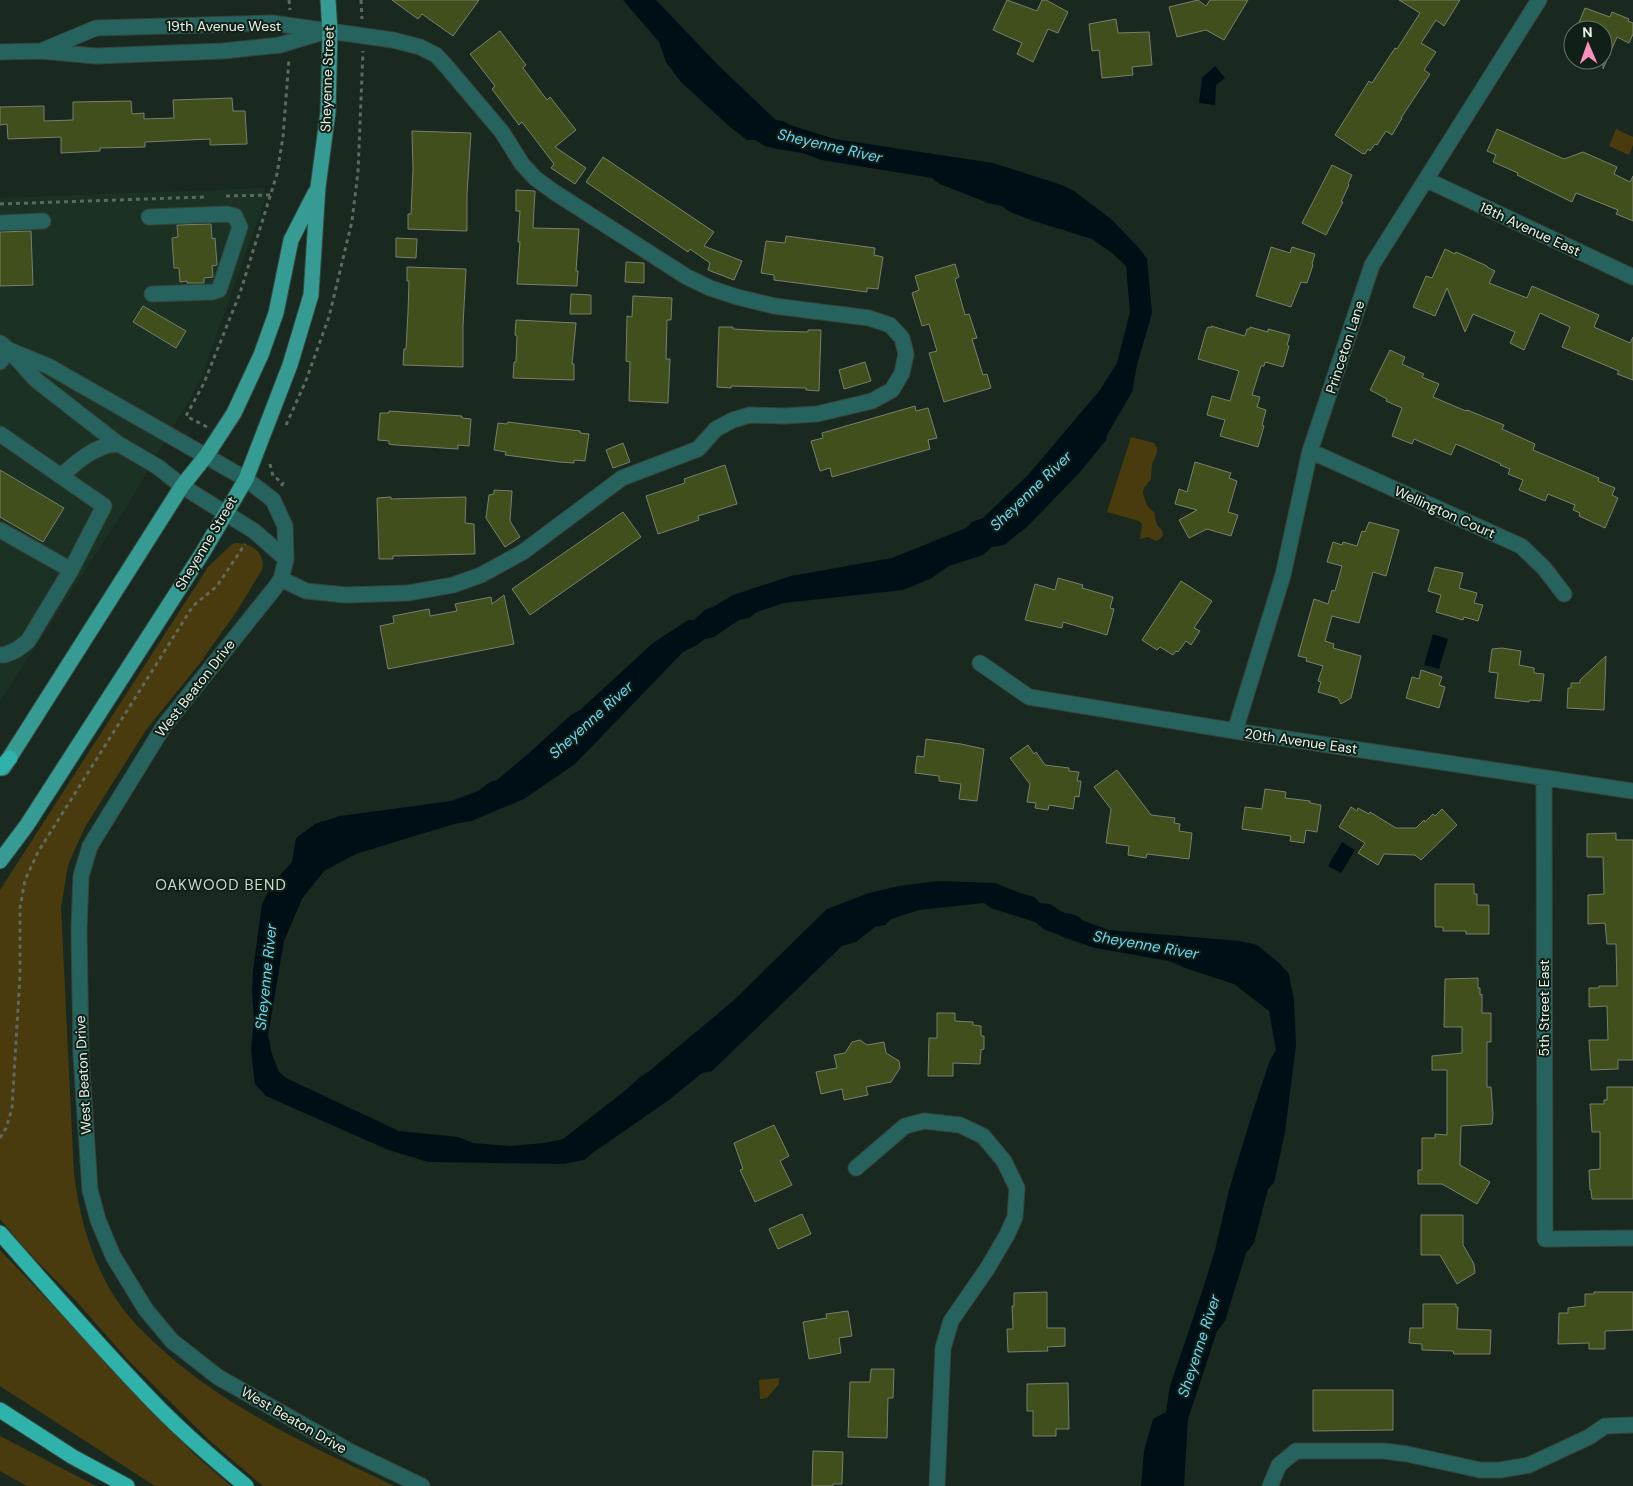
<svg xmlns="http://www.w3.org/2000/svg" width="1633" height="1486" font-family="'DM Sans',sans-serif">
	<style>
		.built { fill: #1a3123 }
		.green { fill: #493b0d }
		.water { fill: #000f16 }
		.building { fill: #404f1b; stroke: #797f6d }
		.lines { fill: none; stroke-linecap: round; stroke-linejoin: round }
		.minor-casing { stroke: #36453c; stroke-width: 17 }
		.major-casing { stroke: #36453c; stroke-width: 17 }
		.highway-casing { stroke: #36453c; stroke-width: 17 }
		.path { stroke: #5c6a61; stroke-width: 3; stroke-dasharray: 4 4; stroke-linecap: butt }
		.minor { stroke: #27635e; stroke-width: 15 }
		.major { stroke: #359b93; stroke-width: 15 }
		.highway { stroke: #2fb2a9; stroke-width: 15 }
		.labels { text-anchor: middle; dominant-baseline: central; stroke-width: 4; stroke-linejoin: round; paint-order: stroke }
		.street-label { font-size: 14px; fill: #e8f3eb; stroke: #102016 }
		.water-label { font-size: 15px; font-style: italic; fill: #6ed8f8; stroke: #102016 }
		.neighbourhood-label { font-size: 15px; letter-spacing: 1px; fill: #c8dcce; stroke: #102016 }
	</style>
	<rect width="100%" height="100%" fill="#19291f"/>
	<path class="built" d="M265 188V200L200 381 129 503 0 701V198Z"/>
	<path class="green" d="M1616 129 1633 137V145L1629 155 1609 146Z
		M1131 437 1154 443 1157 448V453L1152 464 1151 479 1144 488 1143 493 1145 500 1148 507 1154 512 1157 525 1162 530 1163 535 1160 539 1156 541 1148 537 1140 539 1142 524 1139 521 1107 512Z
		M235 543C252 543 266 553 262 570L237 611 200 663 146 730 85 827 68 865 61 908 74 1174C80 1221 93 1266 120 1305 131 1320 143 1332 156 1344 224 1408 311 1446 394 1486H263L211 1442 128 1360 77 1302 28 1252 0 1219V890L208 567 231 545Z
		M0 1250 194 1454 231 1486H155L0 1386Z
		M779 1378V1384L767 1398 760 1399 759 1380Z
		M0 1436 96 1486H27L0 1471Z"/>
	<path class="water" d="M623 0H656L719 66 776 120 783 121 790 125 835 139 993 163 1062 185 1074 191 1111 219 1140 249 1147 259 1152 313 1137 365 1132 392 1107 435 1106 440 1081 471 1027 527 1004 545 992 547 983 555 949 566 930 579 903 590 784 603 757 612 749 618 739 620 714 637 705 639 697 645 683 652 575 764 524 799 471 821 454 824 356 854 324 871 302 899 284 941 268 1035 272 1054 279 1072 286 1078 399 1131 458 1137 473 1143 510 1146 544 1143 563 1139 627 1089 640 1077 648 1072 733 1001 827 909 869 893 899 886 938 881 995 883 1020 893 1034 897 1040 903 1050 904 1062 912 1076 915 1084 921 1109 930 1240 941 1257 945 1279 963 1289 974 1294 1000 1296 1045 1285 1132 1274 1183 1268 1189 1254 1243 1246 1253 1225 1321 1217 1331 1188 1419 1184 1486H1141L1144 1451 1153 1419 1166 1412 1170 1386 1202 1292 1215 1250 1229 1190 1252 1114 1270 1060 1276 1050 1269 1011 1234 984 1188 969 1169 961 1095 948 1063 937 1057 934 1045 930 1035 922 991 908 984 903 919 910 891 919 885 925 875 927 856 942 842 946 712 1071 702 1073 669 1100 591 1154 584 1160 564 1164 428 1162 386 1149 266 1096 255 1084 253 1068 251 1049 254 1019 252 992 253 970 262 904 272 884 292 862 296 838 315 824 340 816 451 801 478 791 490 782 497 780 529 753 571 715 580 710 653 643 688 620H694L706 609 713 607 733 595 791 576 892 558 966 528 972 522 983 518 1028 475 1100 390 1117 363 1130 312 1126 266 1112 253 1092 239 1034 221 1010 212 1002 206 988 203 940 184 932 178 821 160 803 153 777 149 765 146 755 140H747L730 127 680 81 666 62 659 42Z
		M1215 66 1225 78 1216 85 1215 105 1199 103 1202 78Z
		M1433 634 1448 639 1439 669 1424 665Z
		M1342 842 1355 850 1341 873 1328 866Z"/>
	<path class="building" d="M392 0H479L453 36 422 14 418 19Z
		M1007 0 1037 11 1042 0H1046L1068 12 1058 33 1048 29 1033 62 1017 54 1022 43 993 30Z
		M1198 0 1206 6 1210 0H1248L1224 40 1206 30 1177 37 1169 7Z
		M1399 0H1460L1444 26 1436 20 1421 43 1436 52 1424 70 1430 74 1401 118H1402L1392 135 1386 131 1377 145 1375 144 1370 151 1368 149 1365 154 1363 153V154L1335 135 1369 81 1372 83 1395 48 1397 49 1420 13Z
		M1585 8 1610 17 1612 12 1629 19 1628 21 1633 23V34L1629 43 1617 37 1603 69V30H1576Z
		M1116 19 1118 33 1149 32 1152 65 1132 67 1133 75 1102 78 1099 50 1092 51 1089 24Z
		M500 31 526 65 523 68 547 100 550 97 576 130 555 147 586 168 575 184 551 168 554 164 522 122 519 125 492 89 495 86 470 54Z
		M232 98 233 111H245L247 144 210 145V139L145 142V147L100 148V151L61 153V137L8 139 7 124 0 125V107L44 106V121L73 120V102L131 101 132 114 144 113V119L174 118 173 100Z
		M1497 129 1564 159 1583 152 1617 167 1614 174 1630 182 1633 176V221L1616 214 1618 210 1576 193 1572 202 1517 175 1518 173 1493 162 1496 155 1487 151Z
		M412 131 471 133 467 194V231L408 229V214H411L413 169Z
		M603 157 714 232 704 246 742 261 734 280 708 270 710 263 690 249 688 252 586 182Z
		M1332 165 1352 175 1348 184 1349 185 1341 202H1343L1326 235 1302 223Z
		M516 190 535 191 533 228 579 229 576 271H578L577 286 517 284 520 242H518L520 211H516Z
		M211 224 212 239 215 238 217 265 212 266 213 277 204 278V283H187V281L180 282 179 268H174L172 238 178 237 177 225Z
		M31 231 33 285 0 286V232Z
		M786 236 875 248 874 255 883 257 878 289 867 288V292L774 280V275L761 273 766 241 785 243Z
		M396 238 417 239 416 258 396 257Z
		M1271 247 1290 253 1292 247 1315 254 1312 264 1313 265 1307 283 1301 282 1291 307 1256 296Z
		M1445 249 1455 254 1456 252 1487 266V267L1495 271 1489 283 1527 298 1532 286 1599 315 1594 327 1630 343 1633 337V380L1617 374 1619 371 1562 347 1570 327 1540 313 1524 350 1510 343 1515 332 1473 314 1465 332 1447 288 1435 316 1413 307 1426 276 1432 278Z
		M626 262 644 263V283L625 282Z
		M955 264 959 277 955 279 965 315 969 314 977 338 972 339 983 375 987 374 991 388 944 402 929 353 937 351 929 324 922 326 912 293 919 290 915 276Z
		M407 267 466 269 463 326V367L403 365 404 349H406L408 312 409 281H407Z
		M571 294 591 295V314H570Z
		M633 296 672 298 671 320H667L666 359H670L668 403 629 401 630 362 626 361 627 316 632 317Z
		M143 306 186 331 176 348 133 322Z
		M516 320 576 323 572 364H574V380L513 378 514 362H516L517 336 515 335Z
		M1211 326 1245 336 1247 329H1250V327L1268 332V329L1290 335 1287 345 1289 346 1283 367 1265 362 1264 366H1261L1252 395 1260 397 1257 407 1266 410 1262 425 1264 426 1258 447 1220 436 1225 420 1207 415 1212 396 1230 401 1239 371 1198 359 1206 331 1208 327 1211 328Z
		M719 327H733V329L770 331 808 332V330H821L819 391 806 390V388L731 386V388L717 387Z
		M1390 350 1405 357 1402 364 1424 374 1422 377 1439 384 1433 397 1466 411 1467 410 1504 425 1502 429 1535 444 1533 450 1599 478 1598 481 1615 488 1612 495 1618 498 1605 528 1579 516 1580 513 1573 510 1575 505 1548 494 1545 501 1519 490 1523 480 1508 474 1510 469 1500 465 1501 464 1456 444 1451 455 1414 439 1412 444 1392 436 1402 408 1386 401 1387 399 1370 390Z
		M865 362 871 381 844 389 839 370Z
		M915 406 916 411 928 408 937 438 928 440 930 449 832 477 830 468 820 471 811 441 823 438 822 433Z
		M389 411 462 416V418L471 419 469 446 458 445V449L396 445 389 444V441L378 440 380 413H389Z
		M508 422 580 431V433L589 434 585 461 574 460V463L559 462 505 455 506 452 494 450 498 423 507 424Z
		M623 443 630 462 613 468 606 450Z
		M1195 462 1231 473 1229 478 1237 481 1228 512 1238 515 1231 536 1207 529 1189 538 1179 520 1197 510 1175 504 1179 489 1187 492Z
		M725 465 737 504 698 516 699 520 658 534 646 496 685 483 684 479Z
		M0 470 64 508 43 542 0 517Z
		M494 490 512 491 510 521 520 537 505 547 486 518 489 495 494 494Z
		M391 497V499L466 497 465 523 474 524 475 554 393 556V559H379L377 498Z
		M623 512 641 537 530 615 512 589Z
		M1369 522 1399 530 1386 576 1373 572 1359 623 1332 616 1325 641 1334 644 1333 648 1361 656 1351 698 1341 704 1338 698 1318 692 1321 682 1318 681 1323 666 1306 661 1307 658 1298 656 1314 599 1328 604 1332 590 1335 591 1342 566 1327 562 1333 542 1342 545 1343 542 1357 546 1362 531 1365 532Z
		M1435 567 1463 573 1459 588 1477 593 1474 603 1483 605 1478 621 1464 617 1463 620 1436 612 1441 595 1428 591Z
		M1058 578 1083 585 1082 588 1113 597 1110 608 1114 609 1107 635 1063 622 1062 628 1025 620 1035 584 1055 590Z
		M1181 581 1212 601 1194 628 1200 631 1191 645 1186 641 1178 652 1176 651 1173 655 1160 647 1157 650 1142 640Z
		M504 595 514 644 388 669 380 626 394 623 393 616 429 609 430 616 457 611 455 604 491 597 492 604Z
		M1502 648 1521 651 1519 665 1534 668V673L1544 674 1541 701 1530 700 1529 702 1495 698 1498 673 1489 672 1492 649Z
		M1606 656 1604 710 1567 708 1568 688H1571V683H1580V680Z
		M1421 670 1442 677 1439 685 1445 687 1439 708 1406 698 1412 677 1419 679Z
		M926 739 961 744 984 749 977 801 959 799 961 784 939 781V776L915 773 917 756 924 757Z
		M1028 745 1034 754 1036 752 1045 765 1069 768V771L1079 772 1077 781H1081L1079 797 1075 796 1073 809 1049 805 1048 810 1035 808 1036 803 1027 802 1030 784 1010 758Z
		M1117 770 1151 815 1175 818 1174 823 1180 824 1179 831 1192 833 1189 859 1147 854 1146 858 1128 855 1129 846 1106 843 1111 809 1094 787Z
		M1265 789 1286 792 1285 798 1310 801V803L1321 805 1317 832 1306 830 1304 843 1290 841 1291 836 1242 829 1245 807 1262 809Z
		M1351 807 1357 811 1358 808 1369 814 1370 812 1396 828H1416L1424 820 1425 822 1433 814 1435 816 1442 809 1457 825 1421 860 1415 855 1384 854 1378 865 1358 853 1365 843 1339 827Z
		M1616 833V840H1633V1060H1618V1069L1591 1070 1589 1040H1608L1607 1006 1589 1007V988H1599V986H1617L1616 944H1607L1605 923 1588 924V895L1604 894 1603 857H1587V834Z
		M1435 884H1474V894H1477V905H1489V934H1466V931H1443V927H1435Z
		M1478 978V988H1480V995L1482 994V1013H1491V1042H1487V1087H1491L1493 1114 1492 1124 1461 1126 1460 1165 1490 1182 1477 1204 1442 1184H1418V1170H1422V1138H1435V1134L1447 1135V1070H1432V1056L1462 1053V1027H1444L1445 979Z
		M937 1013H955V1021L973 1022V1025L981 1026V1036H984V1049L981 1050 980 1064 953 1063V1076H928L929 1038H937Z
		M860 1040 867 1045 884 1042 886 1053 899 1061 900 1068 891 1082 866 1087 868 1095 844 1100 842 1089 821 1094 816 1072 837 1068 834 1055 845 1053 852 1042Z
		M1607 1087H1633V1199H1592L1591 1190H1590L1589 1170 1600 1169V1132H1592L1590 1104H1604V1100H1607Z
		M774 1125 789 1156 780 1161 792 1185 755 1202 740 1170 743 1169 734 1143Z
		M802 1214 811 1234 778 1249 769 1229Z
		M1421 1215H1463V1245L1474 1264 1475 1273 1457 1284 1440 1255H1421Z
		M1047 1292V1328H1065V1346L1047 1347 1048 1351 1008 1352 1007 1329H1013L1012 1306H1014V1293Z
		M1594 1292H1633V1330L1605 1331V1349H1589V1343L1558 1344 1559 1313H1568V1308L1585 1306V1294H1594Z
		M1423 1304H1456V1307H1458L1457 1329 1491 1330 1490 1354H1454L1453 1351 1422 1350V1344L1409 1343 1410 1328H1423Z
		M848 1311 852 1336 839 1338 841 1353 809 1359 803 1322 827 1318 826 1314Z
		M871 1369H894L893 1398H888L887 1438 848 1437 850 1382H870Z
		M1068 1383 1069 1429H1056V1436H1033V1411H1027V1384Z
		M1313 1390H1393V1430L1313 1431Z
		M813 1451 843 1452 842 1484H833V1486H812Z"/>
	<g class="lines">
		<defs>
			<path id="minor" d="M41 51 96 28 272 23 393 40 420 47 436 55 447 67 502 132 522 164 535 178 554 192 687 277 710 288 737 297 774 306 869 318 890 325 902 338 906 354 902 373 892 390 872 401 817 414 784 416 750 415 733 420 716 429 698 449 622 478 523 552 481 575 453 585 408 593 346 595 306 591 281 579
				M0 52 41 51 96 56 223 51 280 45 323 32
				M1427 180 1633 277
				M149 217 227 214 235 216 240 227 219 290 213 292 152 294
				M0 223 43 221
				M0 343 9 350 0 362
				M9 350 48 366 246 479 273 500 285 526 286 559 254 531 182 486 158 467 117 443 36 380Z
				M0 434 104 506 71 570 0 530
				M1310 451 1521 546 1544 568 1564 594
				M61 476C78 461 93 447 117 443
				M286 559 281 579 274 589 164 726 90 846 81 876 79 930 81 1055 90 1190 98 1220 113 1256 146 1310 172 1341 218 1377 351 1452 422 1486
				M0 655C11 655 20 648 28 641L71 570
				M980 663 1029 697 1235 731 1633 791
				M1235 731 1283 575 1310 451 1372 265 1539 0
				M1544 778 1545 1239 1633 1238
				M856 1168 905 1126 924 1121 960 1125 983 1136 1004 1161 1017 1188 1015 1217 1007 1235 987 1269 951 1321 943 1348 937 1486
				M1270 1486 1279 1465 1296 1451H1384L1407 1454 1480 1470H1500L1529 1465 1589 1437 1605 1426 1633 1425"/>
			<path id="major" d="M3 768 182 486 206 456 234 413 261 355 276 313 291 240 315 193
				M0 861 27 825 203 552 246 479 290 365 311 295 318 187 328 112 330 31 328 0"/>
			<path id="highway" d="M0 768 10 758
				M0 1233C53 1293 105 1353 161 1410 188 1437 217 1462 246 1486
				M0 1410 73 1457 127 1486"/>
		</defs>
		<use href="#minor" class="minor-casing"/>
		<use href="#major" class="major-casing"/>
		<use href="#highway" class="highway-casing"/>
		<path class="path" d="M289 0 290 10
			M361 0 362 19
			M226 196 271 195
			M0 204 204 197
			M286 425 305 383 329 317 352 221 358 172 363 51
			M207 427 186 416 204 383 240 293 277 174 283 137 289 59
			M270 464 273 476 283 483 280 488
			M0 1138 6 1128 12 1109 20 975V908L25 880 38 852 193 606 217 586 245 544"/>
		<use href="#minor" class="minor"/>
		<use href="#major" class="major"/>
		<use href="#highway" class="highway"/>
	</g>
	<g class="labels">
		<g class="street-label">
			<text x="224" y="26">19th Avenue West</text>
			<text transform="translate(327 79) rotate(-88)">Sheyenne Street</text>
			<text transform="translate(1530 229) rotate(25)">18th Avenue East</text>
			<text transform="translate(1345 347) rotate(-72)">Princeton Lane</text>
			<text transform="translate(1445 512) rotate(24)">Wellington Court</text>
			<text transform="translate(206 543) rotate(-59)">Sheyenne Street</text>
			<text transform="translate(195 688) rotate(-52)">West Beaton Drive</text>
			<text transform="translate(1301 741) rotate(8)">20th Avenue East</text>
			<text transform="translate(1544 1008) rotate(-90)">5th Street East</text>
			<text transform="translate(83 1075) rotate(-93)">West Beaton Drive</text>
			<text transform="translate(294 1420) rotate(30)">West Beaton Drive</text>
		</g>
		<g class="water-label">
			<text transform="translate(830 146) rotate(13)">Sheyenne River</text>
			<text transform="translate(1031 491) rotate(-44)">Sheyenne River</text>
			<text transform="translate(591 720) rotate(-42)">Sheyenne River</text>
			<text transform="translate(1146 945) rotate(10)">Sheyenne River</text>
			<text transform="translate(266 977) rotate(-84)">Sheyenne River</text>
			<text transform="translate(1199 1346) rotate(-72)">Sheyenne River</text>
		</g>
		<g class="neighbourhood-label">
			<text x="221" y="885">OAKWOOD BEND</text>
		</g>
	</g>
	<g transform="translate(1588 45) rotate(358)"><circle r="24" fill="#102016" stroke="#66746b"/>
	<path d="M0-4L9 19L0 12L-9 19Z" fill="#fe8ebd"/>
	<text y="-8" font-size="14" font-weight="bold" text-anchor="middle" fill="#e8f3eb">N</text>
	</g>
</svg>
